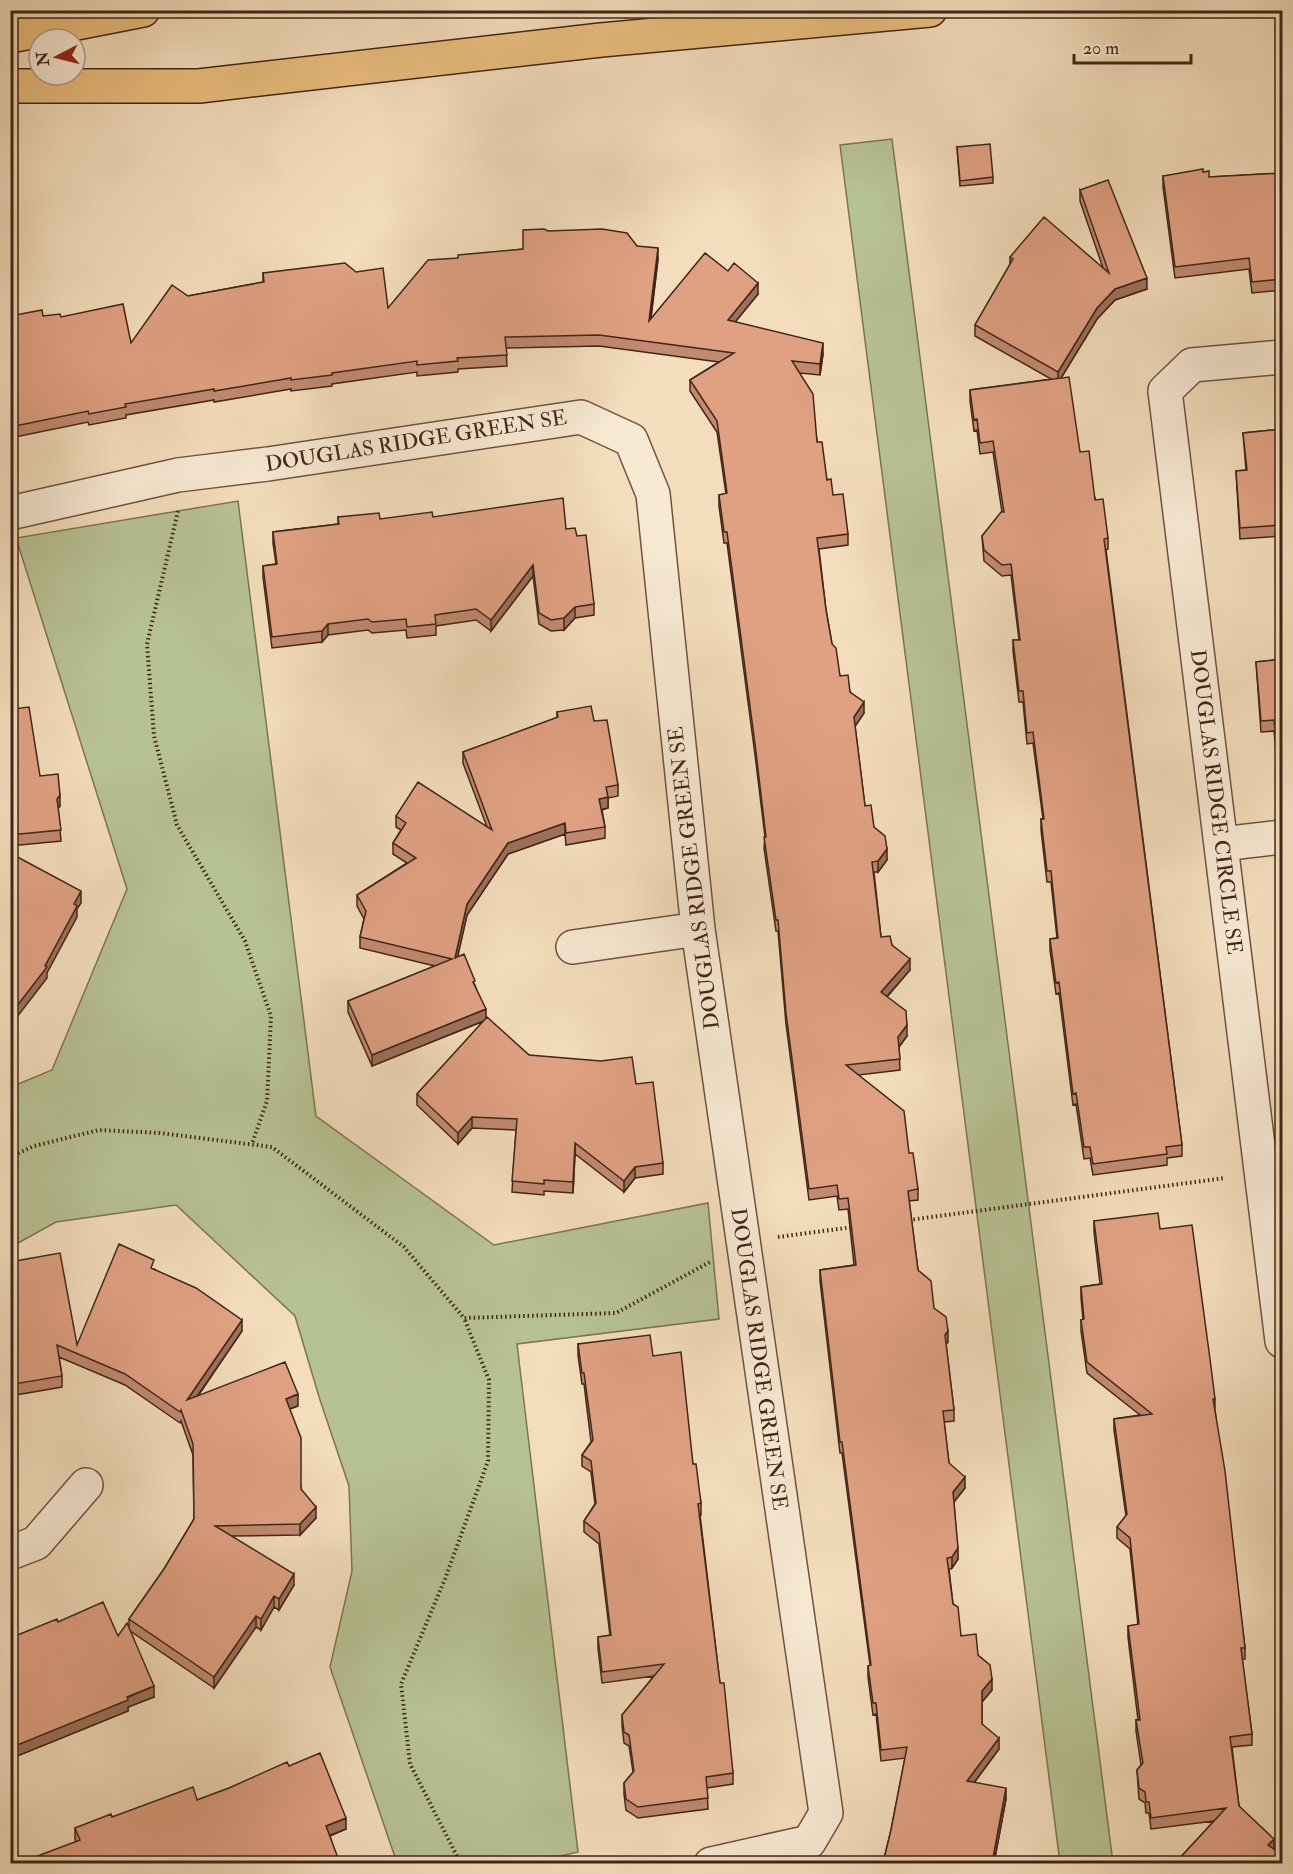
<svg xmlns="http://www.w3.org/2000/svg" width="1293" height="1874" font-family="'IM FELL Double Pica',serif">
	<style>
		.green { fill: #b7c294; stroke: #7c7456; stroke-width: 1.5 }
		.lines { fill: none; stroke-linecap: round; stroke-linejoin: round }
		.minor-casing { stroke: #6e5342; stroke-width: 36 }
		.highway-casing { stroke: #422519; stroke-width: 36 }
		.path { stroke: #422519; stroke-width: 4; stroke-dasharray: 1.5 3; stroke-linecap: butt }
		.minor { stroke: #f8e9d3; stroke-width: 33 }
		.highway { stroke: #eabe7e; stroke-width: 33 }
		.wall { fill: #c18a71; stroke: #422519; stroke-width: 1.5 }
		.shaded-wall { fill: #9d715c; stroke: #422519; stroke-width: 1.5 }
		.building { fill: #e0a183; stroke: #422519; stroke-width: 1.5 }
		.labels { text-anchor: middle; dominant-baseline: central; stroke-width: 5; stroke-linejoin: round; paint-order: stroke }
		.street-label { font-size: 21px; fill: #422519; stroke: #f8e9d3 }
	</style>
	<rect width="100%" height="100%" fill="#f4ddbc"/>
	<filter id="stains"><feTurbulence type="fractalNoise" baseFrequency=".00333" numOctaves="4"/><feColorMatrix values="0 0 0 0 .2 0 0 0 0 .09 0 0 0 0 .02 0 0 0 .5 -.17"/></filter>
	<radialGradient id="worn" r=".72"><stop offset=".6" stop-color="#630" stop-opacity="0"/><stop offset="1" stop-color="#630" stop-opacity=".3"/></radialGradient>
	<path class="green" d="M892 139 1113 1863H1060L840 145Z
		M238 501 316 1116 494 1245 708 1203 719 1319 517 1344 578 1852 531 1863H397L330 1667 352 1571 349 1486 320 1400 295 1316 176 1205 56 1222 11 1247V1087L52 1070 127 889 16 538Z"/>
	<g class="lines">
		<defs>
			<path id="minor" d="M1282 357 1192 365 1165 391 1282 1341
				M10 513 178 475 268 464 581 417 631 440 653 494 698 929 826 1813 809 1842 711 1864
				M1222 844 1282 837
				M573 947 698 929
				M10 1553 36 1543 86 1485"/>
			<path id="highway" d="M10 36 143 10
				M10 86H199L601 40 930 10"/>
		</defs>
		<use href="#minor" class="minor-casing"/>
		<use href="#highway" class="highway-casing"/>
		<path class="path" d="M178 511 147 644 154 736 177 825 245 941 271 1016 267 1101 252 1144
			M10 1157 34 1146 99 1130 160 1133 272 1147 404 1247 464 1318 616 1313 710 1262
			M909 1220 1225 1178
			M778 1237 853 1227
			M461 1864 410 1764 401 1684 445 1579 488 1461 489 1380 464 1318"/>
		<use href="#minor" class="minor"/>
		<use href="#highway" class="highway"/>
	</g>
	<path class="wall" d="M957 147 993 177V183L960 186Z
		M1203 172 1209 177 1282 173V290L1252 293 1249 269 1175 278 1163 187V176Z
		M1080 190 1147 289 1115 300 1097 319 1061 378 1080 452 1108 538V549L1106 550 1182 1145V1156L1167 1158V1165L1093 1175 1090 1158 1084 1159 1076 1104 1073 1105 1059 993 1056 994 1050 950V939L1057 938 1051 882H1047L1041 830V819H1043L1033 743 1027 744 1023 702H1019L1013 651V640H1019L1011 575 1002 576 984 561 982 536 1002 512 993 452 980 454 977 430 974 431 970 401V390L1051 379 975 336V325L1010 264V257L1103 268 1080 201Z
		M548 231 637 246 658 259 651 319 728 271 758 294 735 322 823 354 820 375 800 373 827 480 848 534V545L819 549 826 610 832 644 840 676 864 713 855 726 865 806 887 860 878 872H874L881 937 892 945 910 970 887 997 907 1036 899 1047 900 1070 858 1075 909 1153 918 1189V1200L909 1201 918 1270 948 1342 946 1344 954 1410V1421L944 1422 949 1463 965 1488 954 1502 958 1559 952 1568 949 1569 953 1604 961 1636 978 1655 992 1690 982 1702V1724L999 1749 974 1783 1006 1799 994 1863H883L891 1830 905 1758 881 1761 876 1714 873 1715 868 1677V1666L870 1665 842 1453H840L820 1281V1270L854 1265 848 1209 839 1210 837 1196 809 1200 786 1024 778 931H776L764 848 765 837 755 755 727 543H724L719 506V495L726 494 717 432 690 391V380L719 362 599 346 506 348 507 366 458 369V372L417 376V372L332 384V386L291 391V389L214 402V400L126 415V418L89 425 88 422 10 438V316L61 317 131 343 188 296 263 282V273L388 308 458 258 523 249Z
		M1282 429V536L1240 539 1236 471 1246 470 1243 433Z
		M338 517 380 519 433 517 566 529 594 604V615L575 618 564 630 551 631 539 624 533 576 491 631 476 620 436 626V635L407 638 406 630 372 633 368 630 328 635 322 642 272 648 263 577V566L276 564 273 543V532L338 524Z
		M1282 658V760H1277L1274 731 1261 732 1256 662 1282 659Z
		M10 695 14 709 40 776 60 806 58 808 61 841 10 846Z
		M557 712 594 721 618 785V796L608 798V808L602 810 605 827V838L566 845 565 834 508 854 467 915 457 957 475 985 486 1018 529 1055 636 1084 663 1163V1174L635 1178 624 1192 575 1154 573 1193 544 1191V1195L512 1192 516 1130 472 1128 458 1144 417 1105V1094L484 1021 372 1066 348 1012V1001L435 966 360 948V937L364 919 357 906V895L407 863 393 854V843L401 830 396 827V816L487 827 463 763V752L557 718Z
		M1094 1221 1160 1229 1215 1399V1410L1245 1648V1659H1242L1252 1734V1745L1232 1747 1239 1806 1274 1850 1282 1863H1178V1860L1214 1821 1151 1829 1149 1813H1146L1145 1803 1139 1799 1137 1770 1141 1765 1136 1731V1720H1138L1128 1637V1626L1138 1625 1130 1549 1117 1538V1527L1126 1516 1114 1430V1419L1140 1415 1087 1373 1081 1331V1320H1083L1081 1298V1287L1100 1284 1094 1232Z
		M10 1262 77 1345 154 1269 242 1331 198 1396 298 1406 290 1409 301 1489 316 1518 300 1535 232 1536 294 1585 279 1610 274 1607 261 1630 256 1627 214 1688 130 1631 154 1697 128 1707V1711L10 1759V1638L58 1622 118 1636 129 1629V1619L164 1569 194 1519 193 1455 181 1421 180 1423 125 1385 59 1357 62 1376V1387L16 1395V1401L10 1402Z
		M578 1344 653 1356 693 1464 701 1503V1515H700L720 1683 733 1773V1784L707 1788 708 1809 638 1818 626 1810 624 1794V1783L633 1772 629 1746 624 1743 622 1726V1715L654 1676 602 1683 598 1648V1637L610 1636 599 1544 584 1532V1521L595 1504 591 1472 582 1466V1455L591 1442 584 1384H582L578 1355Z
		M289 1766 346 1829 330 1836 338 1863 76 1842 75 1839V1828L112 1817 197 1800Z"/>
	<path class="shaded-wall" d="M658 248V259L649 332V321Z
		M1147 278V289L1115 300 1097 319 1058 383V372L1097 308 1115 289Z
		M758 283V294L728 331V320Z
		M823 343V354L820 375V364Z
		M533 565V576L491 631V620Z
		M575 607V618L564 630V618Z
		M328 624V635L322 642V631Z
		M864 702V713L854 728V717Z
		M60 795V806L57 810V799Z
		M608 797V808L599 810V799Z
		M565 823V834L508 854 467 915 455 969V958L467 904 508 843Z
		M887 849V860L878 872V861Z
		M81 891V903L77 909V917L47 973V978L10 1026V1015L45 966 74 904Z
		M910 959V970L881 1003V992Z
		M486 1009V1020L372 1066V1055Z
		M907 1025V1036L898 1048V1037Z
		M472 1117V1128L458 1144V1133Z
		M575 1143V1154L573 1193V1182Z
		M635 1167V1178L624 1192V1181Z
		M242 1320V1331L187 1411V1400Z
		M948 1331V1342L945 1346V1335Z
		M16 1390V1401L10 1402V1391Z
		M298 1394V1406L286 1410V1399Z
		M965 1477V1488L953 1503V1492Z
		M316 1507V1518L300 1535V1524Z
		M958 1548V1559L952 1568V1557Z
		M294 1574V1585L279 1610V1599Z
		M274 1596V1607L261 1630V1619Z
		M256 1616V1627L214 1688V1677Z
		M992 1679V1690L982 1702V1691Z
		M154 1686V1697L128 1707V1711L10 1759V1748Z
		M999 1738V1749L967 1792V1781Z
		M1006 1788V1799L994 1863H992Z
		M346 1818V1829L326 1837V1826Z
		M1274 1839V1850L1268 1845Z
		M338 1858V1863H323Z"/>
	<path class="building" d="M990 144 993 177 960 181 957 147Z
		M1203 169V172L1209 171V177L1282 173V279L1252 282 1249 258 1175 267 1163 176Z
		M1108 180 1147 278 1115 289 1097 308 1058 372 975 325 1013 259 1010 257 1044 217 1109 273 1080 190Z
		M544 229 548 231 602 229 627 233 637 246 658 248 649 321 705 253 728 271 734 263 758 283 728 320 823 343 820 364 792 361 813 394 817 442H822L827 480 831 479 833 495 843 494 848 534 817 538 826 610 832 644 836 648 840 676 848 675 850 692 864 702 854 717 865 806 871 805 874 827 885 836 887 849 878 861 872 862 881 937 890 936 892 945 910 959 881 992 906 1011 907 1025 898 1037 900 1059 846 1065 904 1111 909 1153H913L918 1189 908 1191 918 1270 931 1281 934 1308 946 1317 948 1331 945 1335 954 1410 943 1411 949 1463 965 1477 953 1492 958 1548 952 1557 947 1558 953 1604 958 1607 961 1636 976 1634 978 1655 990 1665 992 1679 982 1691V1724L999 1738 967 1781 1006 1788 992 1863H883L891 1830 907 1747 881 1750 876 1703H873L868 1666 871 1665 842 1442H840L820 1270 856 1265 848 1198 839 1199 837 1185 809 1189 786 1013 778 920H776L764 837H766L755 744 727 532H724L719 495 727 493 717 421 690 380 734 353 599 335 505 337 507 355 457 358 458 361 417 365V361L332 373V375L291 380V378L214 391V389L125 404 126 407 89 414 88 411 10 427V316L42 310 43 316 60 314 61 317 123 304 131 343 172 285 188 296 264 282 263 273 345 263 356 272 383 268 388 308 428 260 458 258V255L523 249V230Z
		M1069 377 1080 452 1089 451 1095 500 1103 499 1108 538 1104 539 1182 1145 1166 1147 1167 1154 1093 1164 1090 1147H1084L1076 1093 1073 1094 1059 982 1056 983 1050 939 1058 938 1051 871H1047L1041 819H1044L1033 732 1027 733 1023 691H1019L1013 640H1020L1011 564 1002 565 984 550 982 536 1001 512H1004L993 441 980 443 977 419 974 420 970 390Z
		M1282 429V525L1240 528 1236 471 1247 470 1243 433Z
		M563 498 566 529 575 528 577 536 586 535 594 604 575 607 564 618 551 620 539 613 533 565 491 620 476 609 435 615 436 624 407 627 406 619 372 622 368 619 328 624 322 631 272 637 263 566 277 564 273 532 339 524 338 517 379 513 380 519 432 512 433 517Z
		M1282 658V749H1277L1274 720 1261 721 1256 662 1282 659Z
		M10 695 14 709 29 707 40 776 58 774 60 795 57 799 61 830 10 835Z
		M591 706 594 721 607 720 618 785 606 787 608 797 599 799 605 827 566 833 565 823 508 843 467 904 455 958 464 954 475 981 473 982 486 1009 372 1055 348 1001 452 959 360 937 366 911 357 895 416 858 393 843 406 823 396 816 418 782 492 830 463 752 558 717 557 712Z
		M10 853 81 891 74 904 77 906 45 966 47 967 10 1015Z
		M487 1017 529 1055 601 1061 632 1057 636 1084 653 1082 663 1163 635 1167 624 1181 575 1143 573 1182 544 1180V1184L512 1181 517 1119 472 1117 458 1133 417 1094Z
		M1158 1213 1160 1229 1192 1225 1210 1359 1215 1399H1213L1225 1471 1245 1648H1241L1252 1734 1230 1737 1239 1806 1274 1839 1268 1845 1282 1855V1863H1182L1178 1860 1226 1808 1151 1818 1149 1802H1146L1145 1792 1139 1788 1137 1770 1143 1763 1136 1720H1140L1128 1626 1139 1624 1130 1538 1117 1527 1127 1514 1114 1419 1152 1414 1087 1362 1081 1320 1084 1319 1081 1287 1102 1284 1094 1221Z
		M119 1244 154 1260 151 1268 196 1288 242 1320 187 1400 285 1362 298 1394 286 1399 301 1438V1489L316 1507 300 1524 215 1526 294 1574 279 1599 274 1596 261 1619 256 1616 214 1677 129 1619 164 1569 194 1519 193 1444 181 1410 180 1412 125 1374 57 1345 62 1376 14 1384 16 1390 10 1391V1262L60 1253 77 1345Z
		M650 1335 653 1356 681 1352 693 1464H696L701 1503 698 1504 720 1683H724L733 1773 706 1777 708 1798 638 1807 626 1799 624 1783 634 1771 629 1735 624 1732 622 1715 664 1664 602 1672 598 1637 611 1635 599 1533 584 1521 596 1503 591 1461 582 1455 593 1440 584 1373H582L578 1344Z
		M103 1602 118 1636 127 1623 154 1686 127 1697 128 1700 10 1748V1638L57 1619 58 1622Z
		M320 1753 346 1818 326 1826 338 1858 323 1863H19L80 1840 75 1828 111 1814 112 1817 193 1787 197 1800 229 1788 287 1762 289 1766Z"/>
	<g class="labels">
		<g class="street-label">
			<text transform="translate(416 441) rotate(-9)">DOUGLAS RIDGE GREEN SE</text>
			<text transform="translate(1216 802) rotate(83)">DOUGLAS RIDGE CIRCLE SE</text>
			<text transform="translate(694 878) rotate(-97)">DOUGLAS RIDGE GREEN SE</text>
			<text transform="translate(759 1359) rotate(82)">DOUGLAS RIDGE GREEN SE</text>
		</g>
	</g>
	<rect width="1293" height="1874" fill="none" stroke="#f4ddbc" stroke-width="36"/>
	<rect x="12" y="12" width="1269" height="1850" fill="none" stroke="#422519" stroke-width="3"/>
	<rect x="18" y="18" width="1257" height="1838" fill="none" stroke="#422519" stroke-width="1.5"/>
	<g transform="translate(57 57) rotate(263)"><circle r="28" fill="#f8e9d3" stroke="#af9b89" stroke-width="1.5"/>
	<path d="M0-4.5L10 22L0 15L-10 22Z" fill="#8f2418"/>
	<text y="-9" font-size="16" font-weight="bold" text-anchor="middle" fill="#422519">N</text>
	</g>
	<path d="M1074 54v9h117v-9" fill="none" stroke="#422519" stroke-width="3"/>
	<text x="1083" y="54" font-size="18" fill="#422519" stroke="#f8e9d3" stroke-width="4.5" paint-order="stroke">20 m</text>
	<rect width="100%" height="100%" filter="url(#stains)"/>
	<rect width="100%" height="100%" fill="url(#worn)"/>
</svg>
